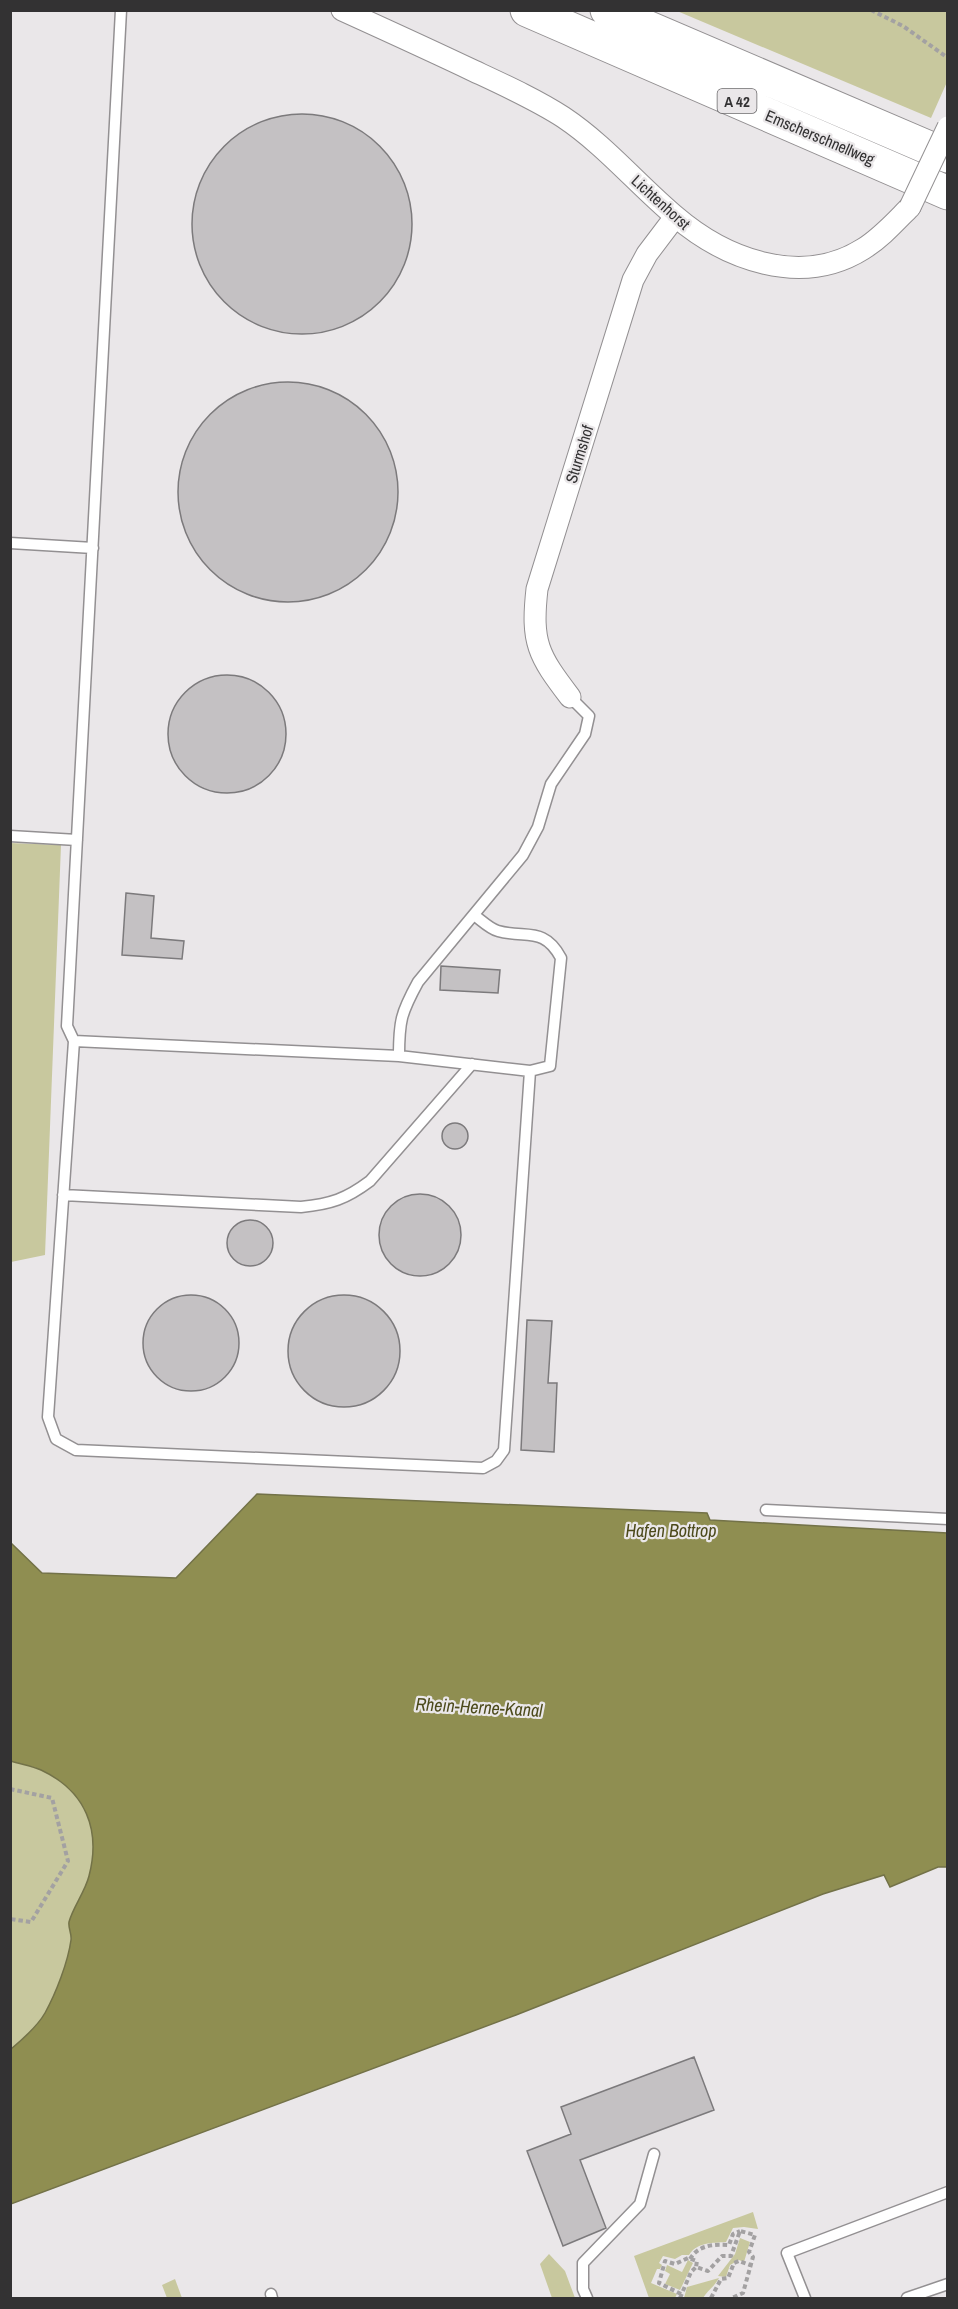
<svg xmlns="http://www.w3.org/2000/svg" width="958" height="2309" font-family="'Archivo Narrow',sans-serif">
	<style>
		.green { fill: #c8c89e }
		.water { fill: #8f8e51; stroke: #737248; stroke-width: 1.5 }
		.building { fill: #c4c1c3; stroke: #7c7a7c; stroke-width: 1.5 }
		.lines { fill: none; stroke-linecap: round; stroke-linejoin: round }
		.lane-casing { stroke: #939092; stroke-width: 13 }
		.street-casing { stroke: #939092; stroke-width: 23 }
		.highway-casing { stroke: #939092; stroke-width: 35 }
		.path { stroke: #a3a1a2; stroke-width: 4; stroke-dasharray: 4.5 3; stroke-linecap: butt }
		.lane { stroke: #fff; stroke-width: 10 }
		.street { stroke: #fff; stroke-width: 21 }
		.highway { stroke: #fff; stroke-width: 33 }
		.street-bridge-casing { stroke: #939092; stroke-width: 23; stroke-linecap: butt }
		.street-bridge { stroke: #fff; stroke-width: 21 }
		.labels { text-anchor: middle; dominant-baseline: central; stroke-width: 4.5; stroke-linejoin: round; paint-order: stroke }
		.shield { fill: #eae7e9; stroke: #6a686a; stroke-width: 1.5 }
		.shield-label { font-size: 15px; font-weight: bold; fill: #333233 }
		.street-label { font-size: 16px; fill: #333233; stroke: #eae7e9 }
		.water-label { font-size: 18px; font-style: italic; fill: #4c4a1b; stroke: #eae7e9 }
	</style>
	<rect width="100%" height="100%" fill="#eae7e9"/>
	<path class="green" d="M677 11H947V82L931 118Z
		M10 843 61 845 45 1255 11 1262Z
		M11 1761C20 1764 32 1766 41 1770 86 1791 101 1830 89 1876 85 1892 73 1907 69 1922 68 1928 72 1934 71 1940 68 1962 56 1993 45 2013 37 2027 23 2039 11 2049Z
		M753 2212 758 2229 744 2227 733 2228 726 2242C712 2243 697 2242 689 2255H682L675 2259 663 2256 659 2263 662 2265 660 2269H657L651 2283 677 2294 675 2298H649L634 2256Z
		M740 2238 750 2242 744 2262 739 2260 730 2265 726 2277 718 2276 735 2254Z
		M549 2254 565 2271 575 2298H552L540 2264Z
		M688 2260 693 2263 680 2290 665 2284 670 2274 665 2271 667 2265 682 2272Z
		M719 2278C714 2287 708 2290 703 2298H684L687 2287Z
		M175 2279 182 2298H167L162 2285Z"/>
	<path class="water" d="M257 1494 707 1513 710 1520 947 1533V1867H938L890 1887 884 1875 823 1894 516 2015 11 2204V2049C23 2039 37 2027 45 2013 56 1993 68 1962 71 1940 72 1934 68 1928 69 1922 73 1907 85 1892 89 1876 101 1830 86 1791 41 1770 32 1766 20 1764 11 1761V1543L42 1573 176 1578Z"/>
	<path class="building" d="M192 224a110 110 0 1 1 220 0a110 110 0 1 1-220 0Z
		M178 492a110 110 0 1 1 220 0a110 110 0 1 1-220 0Z
		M168 734a59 59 0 1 1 118 0a59 59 0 1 1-118 0Z
		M126 893 154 896 151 938 184 941 182 959 122 955Z
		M441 966 500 970 498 993 440 990Z
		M442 1136a13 13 0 1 1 26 0a13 13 0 1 1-26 0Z
		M379 1235a41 41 0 1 1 82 0a41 41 0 1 1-82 0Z
		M227 1243a23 23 0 1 1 46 0a23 23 0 1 1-46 0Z
		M143 1343a48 48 0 1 1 96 0a48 48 0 1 1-96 0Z
		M288 1351a56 56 0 1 1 112 0a56 56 0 1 1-112 0Z
		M527 1320 552 1321 548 1383H557L554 1452 521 1450Z
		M694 2057 714 2110 580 2160 606 2228 563 2246 527 2151 571 2134 561 2107Z"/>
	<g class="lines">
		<defs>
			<path id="lane" d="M10 543 93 548
				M10 836 77 840
				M474 915C481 920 490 929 498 931 526 939 544 926 561 958L550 1066 530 1071
				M74 1041 399 1056 530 1071 504 1450 496 1461 483 1468 76 1450 56 1439 48 1417 74 1041 67 1026 121 10
				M399 1056C399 1021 401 1013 418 982L523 855 538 827 551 784 585 734 589 716 570 697
				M63 1195 301 1207C331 1204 346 1199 370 1181L472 1064
				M766 1510 948 1519
				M271 2294 272 2298
				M587 2298 583 2289V2263L640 2204 654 2154
				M805 2298 787 2253 948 2192
				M907 2298 948 2284"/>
			<path id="street" d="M342 10C386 30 430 50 474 71 504 85 535 99 563 117 605 145 637 184 675 216 725 259 801 288 863 249 881 238 895 222 910 207
				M570 697C538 655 531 643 537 589L633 280 647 254 675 217"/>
			<path id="highway" d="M527 10 948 193
				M607 10 948 156"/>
		</defs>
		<use href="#lane" class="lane-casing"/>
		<use href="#street" class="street-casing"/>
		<use href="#highway" class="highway-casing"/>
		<path class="path" d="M871 10 903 26 948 58
			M10 1789 52 1798 68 1861 31 1922 10 1919
			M690 2259C698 2245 714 2244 729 2245L733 2234 740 2231
			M681 2294 659 2283 665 2261 675 2264 688 2258 697 2261 696 2267
			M680 2298 691 2272 696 2267 708 2271 722 2256H731L740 2231 755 2235 749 2252 753 2257 743 2293 732 2298
			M711 2298 721 2279 728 2278 734 2263 739 2261 750 2265"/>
		<use href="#lane" class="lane"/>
		<use href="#street" class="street"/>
		<use href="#highway" class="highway"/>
		<defs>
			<path id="street-bridge" d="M910 207 948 127"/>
		</defs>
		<use href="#street-bridge" class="street-bridge-casing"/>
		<use href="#street-bridge" class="street-bridge"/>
	</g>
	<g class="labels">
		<rect class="shield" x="717.5" y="89" width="39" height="24" rx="4.5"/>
		<g class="shield-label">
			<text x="737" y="101">A 42</text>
		</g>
		<g class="street-label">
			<text transform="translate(820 137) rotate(23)">Emscherschnellweg</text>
			<text transform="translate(661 202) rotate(42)">Lichtenhorst</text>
			<text transform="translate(579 454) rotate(-73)">Sturmshof</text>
		</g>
		<g class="water-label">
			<text x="671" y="1530">Hafen Bottrop</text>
			<text transform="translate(479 1707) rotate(3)">Rhein-Herne-Kanal</text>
		</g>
	</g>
	<rect width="958" height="2309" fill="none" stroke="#333233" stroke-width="24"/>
</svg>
